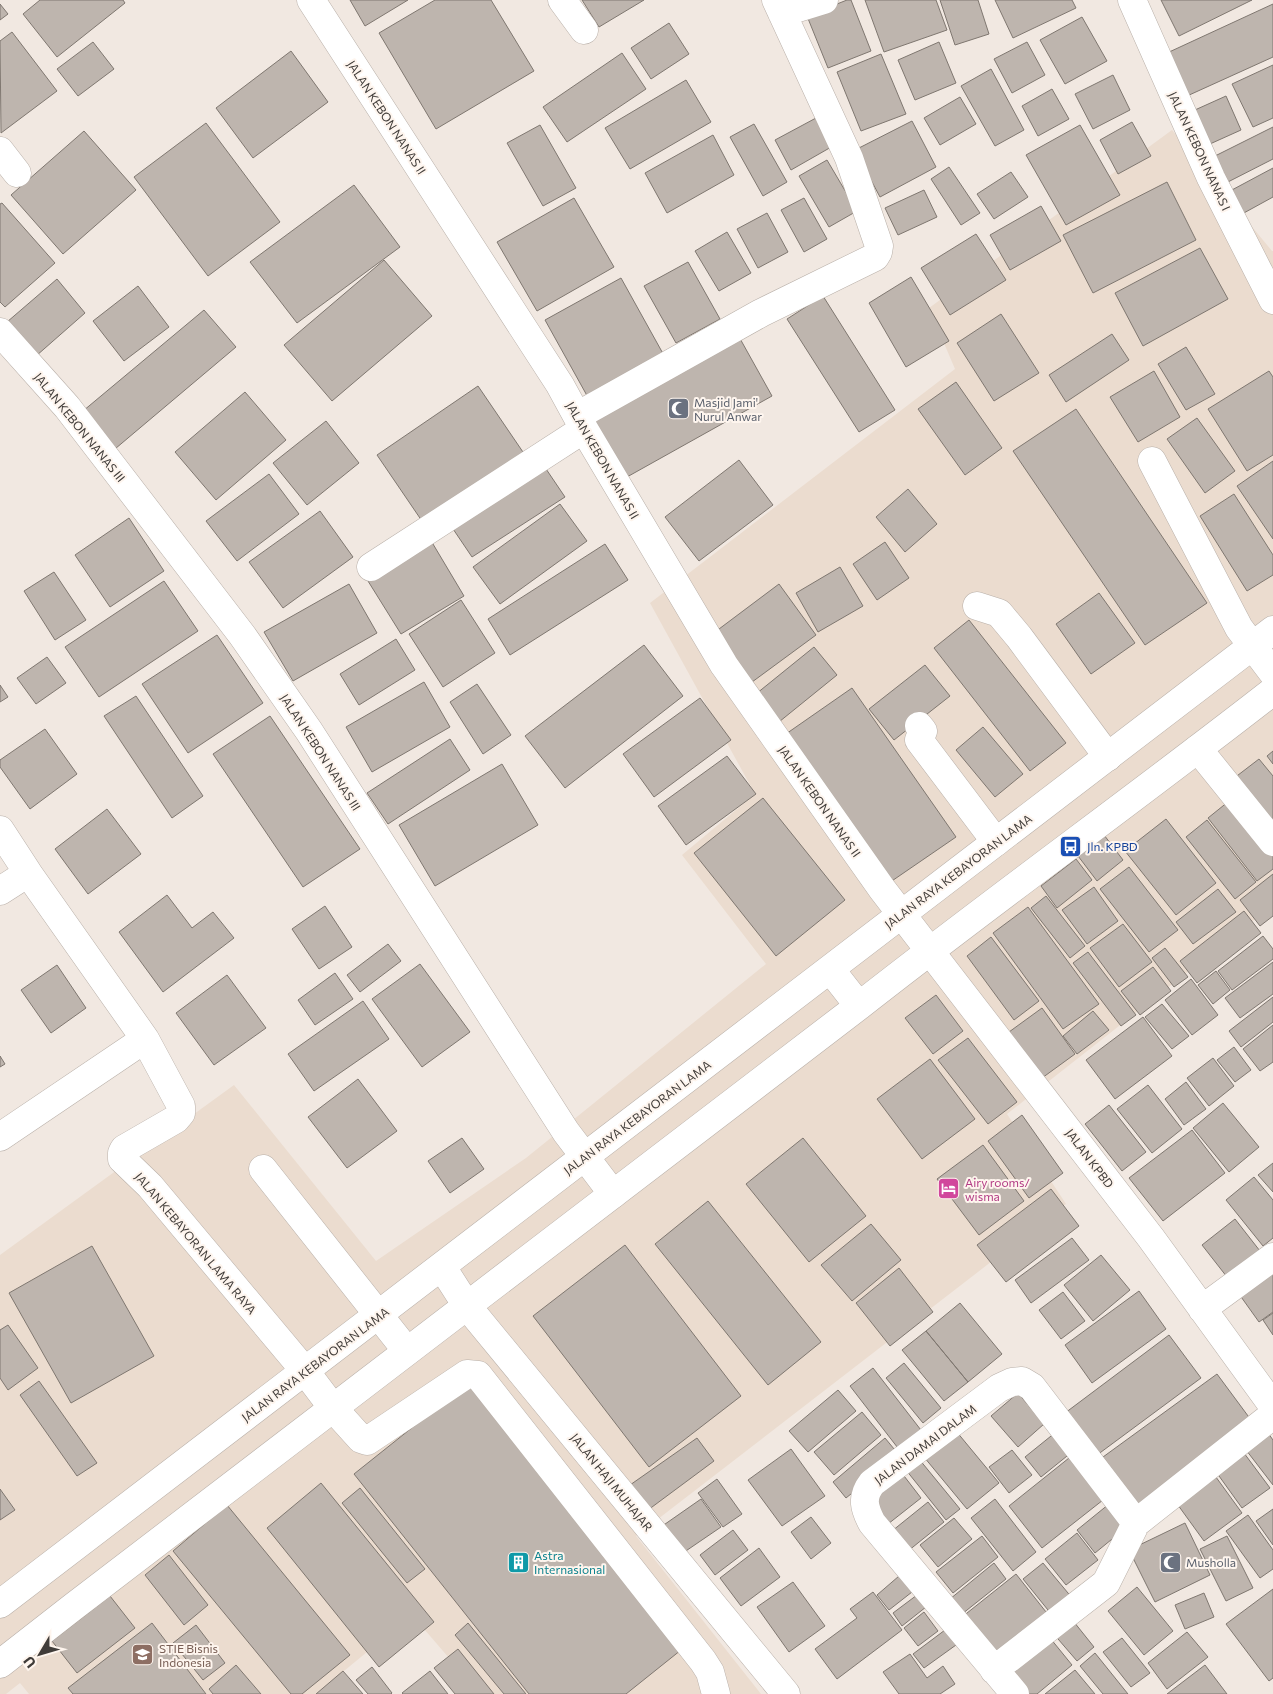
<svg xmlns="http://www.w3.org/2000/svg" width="1273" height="1694" font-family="Commissioner,sans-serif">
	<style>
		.built { fill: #ebdccf }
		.building { fill: #beb5ae; stroke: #7f7770 }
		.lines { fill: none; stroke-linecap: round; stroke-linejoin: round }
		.minor-casing { stroke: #b9b0a9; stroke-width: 29 }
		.major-casing { stroke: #b9b0a9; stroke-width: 29 }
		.minor { stroke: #fff; stroke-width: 28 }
		.major { stroke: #fff; stroke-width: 28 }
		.labels { text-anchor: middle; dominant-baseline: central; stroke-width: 4; stroke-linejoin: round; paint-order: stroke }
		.street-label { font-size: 12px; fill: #403c39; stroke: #fef5ee }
		.worship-label { font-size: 12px; fill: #5b616d; stroke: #fef5ee; text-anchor: start }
		.transit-label { font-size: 12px; fill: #164399; stroke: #fef5ee; text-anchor: start }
		.hotel-label { font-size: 12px; fill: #b23c85; stroke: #fef5ee; text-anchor: start }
		.culture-label { font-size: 12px; fill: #0d838f; stroke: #fef5ee; text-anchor: start }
		.education-label { font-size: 12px; fill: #785e54; stroke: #fef5ee; text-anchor: start }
	</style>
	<rect width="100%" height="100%" fill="#f1e8e1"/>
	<path class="built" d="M1172 130 1272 251H1273V905L1007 1114 1066 1204 636 1536 761 1694H480L412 1615 316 1694H29L20 1683 6 1694H0V1255L234 1085 376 1261 526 1158 766 964 682 855 755 794 650 603 955 369 929 308Z"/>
	<path class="building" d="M40 0H123L125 3 57 57 23 14Z
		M350 0H408L365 26Z
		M435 0H491L534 71 436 129 379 33Z
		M582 0H644L599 27Z
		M847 0H851L871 51 828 68 807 16Z
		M865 0H936L947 30 884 52Z
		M940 0H978L989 34 955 45Z
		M995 0H1072L1076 8 1013 38Z
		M1161 0H1252L1179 36Z
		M0 4 8 14 0 20Z
		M1273 4V57L1187 96 1167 53Z
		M1082 17 1107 61 1065 84 1040 40Z
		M669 23 689 54 651 79 631 48Z
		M12 32 57 91 1 133 0 41Z
		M93 42 114 69 78 96 57 69Z
		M939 42 956 83 915 100 898 60Z
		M1027 42 1045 75 1012 93 994 59Z
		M291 51 328 102 253 158 216 108Z
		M622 53 646 89 567 142 543 107Z
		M881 54 906 114 861 131 837 72Z
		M1273 65V118L1253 127 1232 84Z
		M991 69 1024 130 995 146 961 86Z
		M1113 75 1130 110 1093 129 1075 94Z
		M686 80 711 122 630 169 605 128Z
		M1052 89 1069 119 1038 136 1022 106Z
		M1226 96 1241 130 1201 148 1186 114Z
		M960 97 976 124 940 145 924 118Z
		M816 118 833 146 791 170 775 140Z
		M912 121 936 167 880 197 855 150Z
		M1132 122 1151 156 1118 174 1100 140Z
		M206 123 280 222 208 276 134 177Z
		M754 124 787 182 763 196 730 137Z
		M540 125 576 188 543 206 507 143Z
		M1080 125 1120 195 1066 225 1026 155Z
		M1273 127V159L1222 185 1209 159Z
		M84 131 136 190 63 254 11 195Z
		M713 135 734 175 667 213 645 173Z
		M827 160 857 211 829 227 799 176Z
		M949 167 980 213 961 225 931 179Z
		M1273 168V197L1242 214 1230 191Z
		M1011 172 1028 197 994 219 977 194Z
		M1167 182 1196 240 1093 293 1063 235Z
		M354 185 400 247 297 323 250 262Z
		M924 190 937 217 898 235 885 208Z
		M574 198 614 267 537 311 497 242Z
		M804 198 827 239 804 252 781 210Z
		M2 203 55 263 5 307 0 302V204Z
		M1041 206 1061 241 1010 270 990 235Z
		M767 213 788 252 758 268 737 229Z
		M727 232 751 273 719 291 695 251Z
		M976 234 1006 280 950 315 921 268Z
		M1200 248 1228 299 1143 346 1115 293Z
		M384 260 432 316 332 401 284 345Z
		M688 262 720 319 676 343 644 286Z
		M911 277 949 341 906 367 869 303Z
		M621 278 666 359 590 401 545 320Z
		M57 279 85 313 36 356 7 322Z
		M138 286 169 327 124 361 93 321Z
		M823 296 895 410 859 432 787 319Z
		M204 310 236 347 109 454 77 416Z
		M1001 314 1039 373 994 401 957 343Z
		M1112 334 1129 360 1066 402 1049 375Z
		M738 335 772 396 618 482 583 422Z
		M1186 347 1215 394 1186 410 1158 364Z
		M1154 371 1180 417 1138 442 1110 397Z
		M1269 371 1273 377V455L1247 471 1208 409Z
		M956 382 1002 448 965 475 918 409Z
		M478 386 525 455 424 524 377 455Z
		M245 392 286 440 216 500 175 452Z
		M1076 409 1207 603 1145 645 1013 451Z
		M1197 418 1235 471 1205 493 1167 439Z
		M326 421 359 463 307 505 273 463Z
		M739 460 773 505 699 561 665 517Z
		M1273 461V539L1237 486Z
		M542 463 565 497 472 557 449 523Z
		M269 474 299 514 237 561 206 521Z
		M908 489 937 524 905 552 876 517Z
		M1234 494 1273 555V575L1247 591 1200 516Z
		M560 504 587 541 500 604 473 567Z
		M320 511 353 557 283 608 249 562Z
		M129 518 164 571 110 607 75 555Z
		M427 534 464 596 401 634 363 573Z
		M885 542 909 578 877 600 853 564Z
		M605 544 628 580 510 655 488 619Z
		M840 567 863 606 818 632 796 593Z
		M54 572 86 620 55 640 24 591Z
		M164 581 198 631 99 697 65 647Z
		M349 584 377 633 293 681 264 632Z
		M779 584 816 635 748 685 711 635Z
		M1099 593 1135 643 1091 674 1056 624Z
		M461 600 495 653 443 687 409 634Z
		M969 620 1066 743 1030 771 934 648Z
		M217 635 263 703 188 753 142 684Z
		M396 639 415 670 359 705 340 674Z
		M644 645 683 696 565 788 525 736Z
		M814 647 837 675 774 726 751 698Z
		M47 657 66 683 36 704 17 678Z
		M925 665 950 696 894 740 869 709Z
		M424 682 450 727 372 772 346 727Z
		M477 684 511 735 483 754 450 702Z
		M0 685 8 697 0 702Z
		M852 688 956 837 886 885 783 736Z
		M136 696 203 796 172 818 104 716Z
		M700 698 731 740 654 797 623 754Z
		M270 716 360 849 303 887 213 754Z
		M983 727 1023 774 995 797 956 750Z
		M45 729 77 774 30 809 0 767V760Z
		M450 739 470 770 388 824 367 793Z
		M1273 751V764L1267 756Z
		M727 756 756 794 686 845 658 806Z
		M1259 759 1273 776V838L1229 782Z
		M502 764 538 825 435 886 399 825Z
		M1234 797 1273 847V869L1257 881 1208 818Z
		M763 798 845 900 776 956 694 853Z
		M107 809 141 854 88 894 55 849Z
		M1166 819 1216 883 1176 915 1125 851Z
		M1207 820 1256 882 1235 899 1186 837Z
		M1098 827 1123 860 1097 881 1072 848Z
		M1076 859 1092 880 1057 908 1041 886Z
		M1129 867 1178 930 1149 952 1100 889Z
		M1273 874V916L1260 926 1240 900Z
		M1094 887 1118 921 1087 944 1062 910Z
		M1218 889 1236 912 1193 944 1176 922Z
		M167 895 192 928 213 912 234 938 163 992 119 932Z
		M1046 896 1085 946 1070 958 1031 908Z
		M325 906 352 947 319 969 292 929Z
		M1028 907 1099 1004 1063 1029 993 933Z
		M1244 911 1261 933 1197 983 1180 961Z
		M1123 924 1152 962 1119 987 1090 948Z
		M1263 936 1273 949V959L1232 990 1218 971Z
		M991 937 1039 1001 1014 1020 967 956Z
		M388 944 401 961 360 992 347 975Z
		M1165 948 1188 977 1174 987 1152 958Z
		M1088 952 1136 1015 1121 1026 1073 963Z
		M1273 962V994L1240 1018 1225 998Z
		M420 964 470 1032 422 1067 372 999Z
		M57 965 86 1008 51 1033 21 990Z
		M1153 967 1171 991 1140 1015 1121 991Z
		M1216 971 1230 990 1213 1004 1198 985Z
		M335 973 353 999 315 1025 298 1000Z
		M227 975 266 1028 214 1065 176 1013Z
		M1191 979 1218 1015 1192 1035 1165 1000Z
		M936 995 963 1031 933 1054 905 1018Z
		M1273 997V1022L1241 1047 1229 1031Z
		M363 1001 389 1039 314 1091 288 1054Z
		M1162 1004 1189 1036 1172 1049 1145 1017Z
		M1042 1008 1075 1054 1042 1078 1009 1032Z
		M1093 1011 1109 1030 1077 1054 1063 1036Z
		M1143 1017 1172 1056 1115 1099 1086 1060Z
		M1273 1025V1062L1260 1071 1243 1049Z
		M968 1038 1017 1102 988 1124 938 1060Z
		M1234 1047 1251 1070 1235 1082 1217 1060Z
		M0 1056 5 1064 0 1067Z
		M1213 1058 1234 1086 1209 1106 1187 1078Z
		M930 1059 975 1119 922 1159 877 1099Z
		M358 1079 397 1131 347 1168 308 1117Z
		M1186 1082 1206 1109 1184 1125 1165 1099Z
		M1148 1085 1182 1129 1152 1153 1117 1109Z
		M1223 1103 1259 1147 1229 1172 1193 1128Z
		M1109 1105 1146 1152 1122 1171 1085 1124Z
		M1022 1115 1063 1173 1029 1198 988 1141Z
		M1192 1130 1225 1173 1163 1221 1129 1178Z
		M462 1138 484 1169 450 1193 428 1161Z
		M803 1138 866 1216 809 1262 746 1184Z
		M983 1145 1024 1201 979 1235 937 1179Z
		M1273 1163V1192L1258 1175Z
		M1254 1177 1273 1200V1238L1263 1246 1226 1200Z
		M1051 1189 1079 1226 1006 1282 977 1245Z
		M708 1201 821 1342 768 1385 655 1244Z
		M1235 1219 1260 1251 1227 1277 1202 1245Z
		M871 1224 901 1260 852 1301 821 1265Z
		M1072 1238 1089 1260 1031 1303 1015 1280Z
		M625 1245 741 1396 649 1467 533 1316Z
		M92 1246 154 1356 71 1403 9 1293Z
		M1101 1255 1130 1290 1093 1321 1064 1285Z
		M1273 1260V1312L1259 1322 1234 1287Z
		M899 1268 933 1312 890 1346 856 1303Z
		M1139 1291 1166 1329 1092 1383 1065 1345Z
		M1063 1292 1085 1321 1061 1339 1039 1310Z
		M960 1303 1002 1354 968 1382 926 1331Z
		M1273 1313V1335L1263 1320Z
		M8 1325 38 1368 8 1390 0 1378V1330Z
		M926 1331 968 1382 944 1401 902 1350Z
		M1169 1335 1201 1378 1093 1458 1061 1416Z
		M904 1363 941 1408 923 1423 886 1378Z
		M873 1368 924 1434 901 1452 850 1386Z
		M1217 1374 1254 1424 1140 1508 1103 1457Z
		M39 1381 97 1463 77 1476 20 1395Z
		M468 1383 681 1650 626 1694H529L354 1474Z
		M838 1390 856 1411 808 1452 789 1431Z
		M1018 1393 1044 1424 1018 1447 991 1416Z
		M862 1412 881 1435 834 1475 814 1452Z
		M1265 1429 1273 1440V1485L1243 1446Z
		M956 1431 999 1483 967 1509 924 1457Z
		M1056 1432 1072 1452 1041 1477 1025 1457Z
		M697 1438 714 1461 648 1510 630 1485Z
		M885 1438 899 1455 846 1498 833 1482Z
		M791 1449 825 1496 782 1526 748 1480Z
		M1241 1449 1270 1488 1242 1508 1214 1469Z
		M1012 1450 1032 1475 1009 1493 989 1467Z
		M1069 1458 1103 1500 1042 1548 1009 1506Z
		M919 1459 960 1509 946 1520 906 1470Z
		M901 1472 921 1498 888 1524 868 1498Z
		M1213 1473 1242 1513 1204 1541 1175 1501Z
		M717 1479 742 1514 723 1527 698 1493Z
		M321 1483 434 1622 379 1667 267 1528Z
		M360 1488 425 1569 407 1583 342 1503Z
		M0 1489 15 1510 0 1520Z
		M701 1499 721 1527 677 1557 658 1529Z
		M995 1499 1036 1552 1013 1571 971 1518Z
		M928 1502 944 1522 908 1551 892 1531Z
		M1109 1504 1128 1526 1095 1553 1077 1530Z
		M227 1505 350 1655 302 1694H291L173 1551Z
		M1273 1509V1545L1256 1521Z
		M1248 1515 1273 1550V1569L1260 1578 1226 1531Z
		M811 1517 831 1543 811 1559 791 1532Z
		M954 1518 972 1539 938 1567 920 1545Z
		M1185 1523 1210 1575 1155 1602 1129 1550Z
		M733 1530 748 1550 715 1575 700 1555Z
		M1077 1533 1098 1560 1066 1585 1045 1559Z
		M982 1536 998 1557 953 1593 936 1572Z
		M1227 1536 1253 1588 1226 1601 1200 1549Z
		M759 1548 780 1577 741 1606 720 1578Z
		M169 1555 208 1605 184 1625 145 1575Z
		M994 1563 1006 1579 962 1614 950 1599Z
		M1043 1563 1073 1599 1052 1615 1023 1579Z
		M1016 1574 1050 1617 992 1664 957 1621Z
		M899 1576 912 1592 889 1610 877 1595Z
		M793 1582 825 1626 789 1652 757 1607Z
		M1137 1587 1173 1631 1144 1655 1108 1611Z
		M1273 1589V1678L1269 1681 1226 1624Z
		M873 1592 902 1630 837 1679 815 1649 857 1618 850 1609Z
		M1204 1593 1214 1617 1185 1629 1175 1605Z
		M917 1595 926 1607 902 1626 893 1613Z
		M110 1596 135 1628 77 1673 52 1641Z
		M924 1612 938 1631 918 1646 904 1628Z
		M1070 1617 1094 1647 1077 1661 1052 1632Z
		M152 1623 206 1694H73L68 1688Z
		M468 1623 526 1694H504L455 1635Z
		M196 1625 225 1663 203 1680 173 1643Z
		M945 1630 956 1645 924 1668 913 1654Z
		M1187 1632 1208 1657 1167 1689 1148 1663Z
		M1046 1633 1072 1665 1037 1694H1025L1004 1669Z
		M1122 1638 1150 1673 1131 1687 1103 1652Z
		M458 1649 494 1694H455L434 1668Z
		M1095 1653 1128 1694H1103L1080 1666Z
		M910 1654 927 1678 943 1666 955 1684 940 1694H899L883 1672Z
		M236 1665 261 1694H213L209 1689Z
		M1205 1665 1227 1694H1167Z
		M372 1667 392 1693 391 1694H368L356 1680Z
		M1075 1670 1095 1694H1045Z
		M343 1671 363 1694H316Z
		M430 1671 448 1694H403L402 1693Z"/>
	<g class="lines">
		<defs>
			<path id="minor" d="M311 0 560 385 584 429 724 665 882 889 1151 1238 1273 1406
				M562 0 584 30
				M1132 0 1211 178 1273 300
				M782 13 824 0
				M0 151 17 173
				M0 332 67 407 242 635 309 731 566 1132 613 1194
				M577 416 761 313 875 257 878 252 879 246 849 158 776 0
				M1152 461 1239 628 1273 673
				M371 567 584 429
				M977 606 999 613 1019 637 1108 757
				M919 726 923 731 919 740 996 842
				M1198 749 1273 842
				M0 830 28 873
				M0 891 28 873 145 1039 181 1106V1113L176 1119 124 1149 122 1153V1159L150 1186 305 1371 333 1408 361 1439 367 1441 467 1374 478 1375 703 1661 710 1672 716 1694
				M0 1137 145 1039
				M263 1169 407 1351
				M442 1267 467 1306 786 1694
				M1202 1309 1273 1257
				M994 1670 1106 1583 1136 1523 1273 1415
				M1015 1694 872 1523C864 1508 861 1497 872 1483L999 1388 1012 1382 1022 1381 1032 1387 1136 1523"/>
			<path id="major" d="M830 969 859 1006
				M0 1604 1273 630
				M0 1664 73 1607 859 1006C995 899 1136 798 1273 691"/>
		</defs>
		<use href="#minor" class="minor-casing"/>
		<use href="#major" class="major-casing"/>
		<use href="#minor" class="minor"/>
		<use href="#major" class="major"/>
	</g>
	<defs>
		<symbol id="mosque-square" viewBox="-11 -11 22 22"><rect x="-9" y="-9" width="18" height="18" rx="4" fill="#6b7280" stroke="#fef5ee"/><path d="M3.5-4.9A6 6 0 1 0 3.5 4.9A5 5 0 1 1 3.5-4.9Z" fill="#fff"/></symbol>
		<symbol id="bus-square" viewBox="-11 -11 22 22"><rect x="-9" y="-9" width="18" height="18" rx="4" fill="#1a4fb4" stroke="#fef5ee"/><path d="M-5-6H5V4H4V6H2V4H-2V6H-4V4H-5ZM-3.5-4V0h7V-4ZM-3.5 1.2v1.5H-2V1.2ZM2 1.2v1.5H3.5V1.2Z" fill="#fff"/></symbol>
		<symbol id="hotel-square" viewBox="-11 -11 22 22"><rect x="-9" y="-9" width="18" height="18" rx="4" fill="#d1479c" stroke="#fef5ee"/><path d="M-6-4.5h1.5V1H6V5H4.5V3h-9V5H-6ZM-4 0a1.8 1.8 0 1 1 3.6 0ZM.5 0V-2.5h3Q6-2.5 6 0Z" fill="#fff"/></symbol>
		<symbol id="building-square" viewBox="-11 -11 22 22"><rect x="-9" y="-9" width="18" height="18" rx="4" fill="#0f9aa8" stroke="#fef5ee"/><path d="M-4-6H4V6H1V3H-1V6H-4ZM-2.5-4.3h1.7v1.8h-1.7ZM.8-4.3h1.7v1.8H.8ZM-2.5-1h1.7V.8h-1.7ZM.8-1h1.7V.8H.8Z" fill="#fff"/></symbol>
		<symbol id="university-square" viewBox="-11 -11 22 22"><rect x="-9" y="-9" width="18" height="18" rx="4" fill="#8d6e63" stroke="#fef5ee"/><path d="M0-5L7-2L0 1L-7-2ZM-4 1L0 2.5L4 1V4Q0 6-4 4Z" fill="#fff"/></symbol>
	</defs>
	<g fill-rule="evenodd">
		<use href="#mosque-square" x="666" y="396" width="25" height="25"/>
		<use href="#bus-square" x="1058" y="834" width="25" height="25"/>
		<use href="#hotel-square" x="936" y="1176" width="25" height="25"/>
		<use href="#building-square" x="506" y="1550" width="25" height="25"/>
		<use href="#mosque-square" x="1158" y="1550" width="25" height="25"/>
		<use href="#university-square" x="130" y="1642" width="25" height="25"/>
	</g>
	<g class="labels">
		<g class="street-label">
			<text transform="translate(387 117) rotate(57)">JALAN KEBON NANAS II</text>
			<text transform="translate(1200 151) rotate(65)">JALAN KEBON NANAS I</text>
			<text transform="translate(80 427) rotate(51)">JALAN KEBON NANAS III</text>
			<text transform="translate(603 460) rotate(60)">JALAN KEBON NANAS II</text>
			<text transform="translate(321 752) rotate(57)">JALAN KEBON NANAS III</text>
			<text transform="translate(820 801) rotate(55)">JALAN KEBON NANAS II</text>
			<text transform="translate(958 871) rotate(-37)">JALAN RAYA KEBAYORAN LAMA</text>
			<text transform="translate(637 1117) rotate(-37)">JALAN RAYA KEBAYORAN LAMA</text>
			<text transform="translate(1090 1158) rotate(53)">JALAN KPBD</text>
			<text transform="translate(196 1243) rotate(50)">JALAN KEBAYORAN LAMA RAYA</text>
			<text transform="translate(315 1364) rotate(-37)">JALAN RAYA KEBAYORAN LAMA</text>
			<text transform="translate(925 1444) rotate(-37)">JALAN DAMAI DALAM</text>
			<text transform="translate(612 1482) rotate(51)">JALAN HAJI MUHAJAR</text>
		</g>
		<g class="worship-label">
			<text x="694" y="402">Masjid Jami'<tspan x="694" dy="14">Nurul Anwar</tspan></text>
			<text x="1186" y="1562">Musholla</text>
		</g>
		<g class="transit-label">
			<text x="1087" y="846">Jln. KPBD</text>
		</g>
		<g class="hotel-label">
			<text x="965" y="1182">Airy rooms/<tspan x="965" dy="14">wisma</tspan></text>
		</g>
		<g class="culture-label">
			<text x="534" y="1555">Astra<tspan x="534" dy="14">Internasional</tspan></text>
		</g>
		<g class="education-label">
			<text x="159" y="1648">STIE Bisnis<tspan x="159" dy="14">Indonesia</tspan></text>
		</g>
	</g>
	<g transform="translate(40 1654) rotate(232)" stroke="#fef5ee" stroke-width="4" paint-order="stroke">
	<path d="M0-4L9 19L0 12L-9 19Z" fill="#403c39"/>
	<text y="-8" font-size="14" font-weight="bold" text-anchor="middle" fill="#403c39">U</text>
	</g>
</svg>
